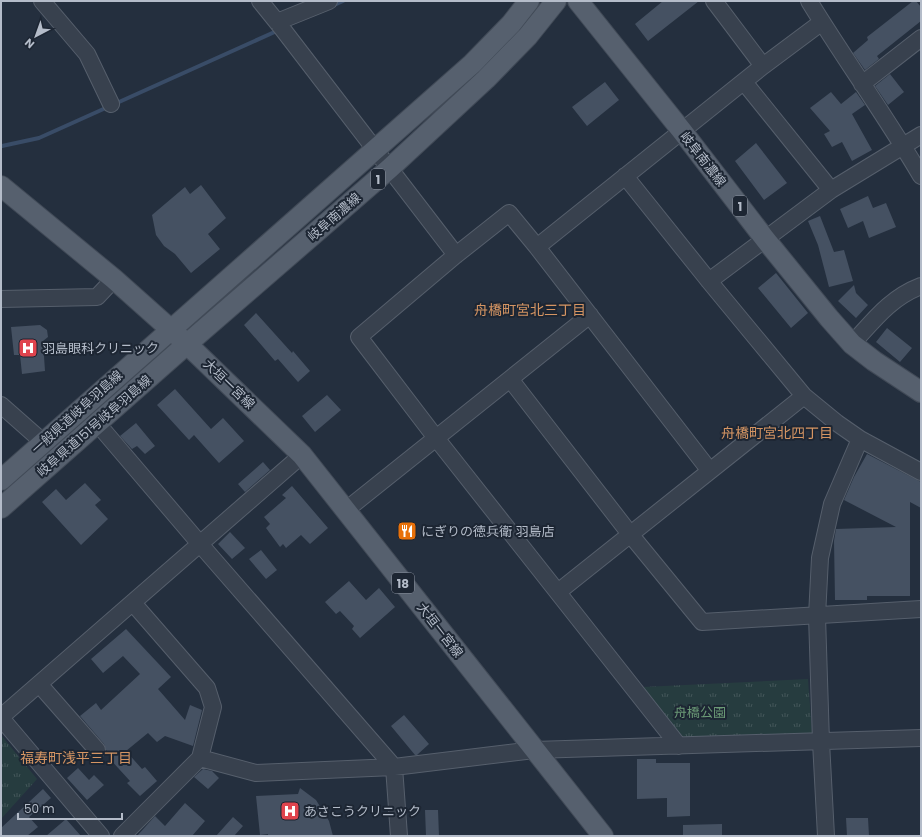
<svg xmlns="http://www.w3.org/2000/svg" width="922" height="837" font-family="Poppins,'Noto Sans JP',sans-serif">
	<style>
		.grass { fill: url(#grass-tufts) }
		.lines { fill: none; stroke-linecap: round; stroke-linejoin: round }
		.stream { stroke: #394c67; stroke-width: 4 }
		.building { fill: #455162 }
		.minor-casing { stroke: #565f6c; stroke-width: 18 }
		.major-casing { stroke: #414a57; stroke-width: 22 }
		.minor { stroke: #38414e; stroke-width: 16 }
		.major { stroke: #56606e; stroke-width: 20 }
		.labels { text-anchor: middle; dominant-baseline: central; stroke-width: 4; stroke-linejoin: round; paint-order: stroke }
		.shield { fill: #1d2633; stroke: #878f9c; stroke-width: 1 }
		.shield-label { font-size: 12px; font-weight: bold; fill: #b4bcc9 }
		.street-label { font-size: 13px; fill: #b4bcc9; stroke: #1d2633 }
		.poi-label { font-size: 13px; fill: #b4bcc9; stroke: #1d2633; text-anchor: start }
		.park-label { font-size: 13px; fill: #6b9a76; stroke: #1d2633 }
		.neighbourhood-label { font-size: 14px; fill: #d59563; stroke: #1d2633 }
	</style>
	<defs>
		<pattern id="grass-tufts" width="24" height="20" patternUnits="userSpaceOnUse"><rect width="24" height="20" fill="#263c3f"/><path d="M3 7l-1-3M5 7V3M7 7l1-3M15 17l-1-3M17 17v-4M19 17l1-3" fill="none" stroke="#435659"/></pattern>
	</defs>
	<rect width="100%" height="100%" fill="#242f3e"/>
	<path class="grass" d="M808 679 812 733 683 740 643 687Z
		M1 735 37 779 1 819Z"/>
	<g class="lines">
		<path class="stream" d="M332 6 343 1
			M2 146 39 138 279 30"/>
	</g>
	<path class="building" d="M663 1H699L648 41 635 24Z
		M913 1H916L921 7V21L877 56 879 59 865 70 853 53 868 40 867 37Z
		M890 74 904 92 888 105 875 86Z
		M605 82 619 100 587 126 572 107Z
		M831 92 841 104 856 92 865 105 852 114 872 150 852 161 842 142 832 147 824 134 830 131 810 108Z
		M756 143 787 183 764 200 735 161Z
		M201 185 226 218 208 234 220 249 191 273 175 254 164 246 156 235 152 215 185 187 190 194Z
		M868 196 873 208 886 203 896 227 869 238 863 221 848 228 840 209Z
		M820 216 834 252 844 250 853 281 829 287 818 245 808 221Z
		M776 273 808 313 791 328 758 288Z
		M854 285 856 293 868 305 856 318 838 301Z
		M256 313 292 353 293 351 310 371 298 382 278 359 275 361 244 325Z
		M40 325 47 330 48 337 43 341 45 371 22 374 20 355H14L11 327Z
		M887 328 912 348 900 362 876 342Z
		M175 389 211 429 223 418 244 441 219 463 194 435 189 440 157 405Z
		M327 395 341 410 315 432 302 416Z
		M136 423 155 446 145 454 137 446 132 449 120 436Z
		M867 454 921 482V508L910 502V596H867V600H835L834 541 836 529 896 527 844 500 854 477Z
		M263 462 270 470 245 492 238 484Z
		M85 483 101 500 95 505 108 519 81 545 42 502 56 489 66 500Z
		M292 486 328 528 310 544 301 535 286 548 283 544 280 547 266 528 270 524 264 517 286 498 282 495Z
		M230 532 245 548 232 559 218 544Z
		M261 550 277 570 266 579 249 559Z
		M349 581 366 600 379 588 395 607 360 638 352 629 354 626 340 611 336 614 325 602Z
		M126 629 171 677 158 689 185 720 190 705 202 710 193 746 165 736 157 742 148 733 126 751 142 769 145 767 157 781 140 796 127 783 130 781 109 758 111 756 106 750 104 744 80 716 96 703 101 710 140 674 123 656 103 673 91 659Z
		M404 715 429 744 417 755H415L391 726Z
		M637 759H656V763H690V816L667 817V798L637 799Z
		M78 768 89 780 94 775 104 785 87 800 67 778Z
		M203 769 212 771 219 778 208 789 194 777Z
		M300 788 316 800 329 821 333 836H268V834L260 835 256 796 298 794Z
		M43 789 51 798 29 817 38 827 27 836H1V828Z
		M185 803 205 821 192 836H137L155 816 165 826Z
		M425 810H438L439 836H426Z
		M233 817 243 826 234 836H216Z
		M846 818H868L869 836H847Z
		M66 819 81 836H46Z
		M722 824V836H683V825Z"/>
	<g class="lines">
		<defs>
			<path id="minor" d="M42 1 87 54 111 104
				M260 1 281 27 456 255
				M714 1 763 66
				M809 1C845 60 886 116 921 176
				M277 22 329 1
				M744 82 831 190
				M862 84 921 38
				M625 176 709 281 804 396 837 423 860 439 921 472
				M537 247 763 66 822 22
				M709 281 831 190 921 135
				M1 299 97 297 114 279
				M852 344C874 320 890 298 921 286
				M510 379 630 534 702 622 921 609
				M1 405 43 442
				M97 423 200 544 394 767 399 836
				M346 510 590 315
				M558 592 804 396
				M39 684 97 750
				M1 717 302 455
				M1 718 101 836
				M679 746 436 438 359 337 456 255 509 213 537 247 710 471
				M200 758 256 773 394 767 534 750 921 738
				M122 836 200 758 213 707 207 688 133 603
				M826 836 821 742 817 616 820 558 832 504 860 439"/>
			<path id="major" d="M578 1 682 131 765 239 829 318 852 344 874 361 921 392
				M1 186 114 279 187 344 302 455 603 836
				M1 480 472 64 511 24 529 1
				M1 508 187 344 389 169 486 79 528 36 556 1"/>
		</defs>
		<use href="#minor" class="minor-casing"/>
		<use href="#major" class="major-casing"/>
		<use href="#minor" class="minor"/>
		<use href="#major" class="major"/>
	</g>
	<defs>
		<symbol id="hospital-square" viewBox="-11 -11 22 22"><rect x="-9" y="-9" width="18" height="18" rx="4" fill="#e0444e" stroke="#1d2633"/><path d="M-5-5h3v3.5h4V-5h3V5h-3V1.5h-4V5h-3Z" fill="#fff"/></symbol>
		<symbol id="restaurant-square" viewBox="-11 -11 22 22"><rect x="-9" y="-9" width="18" height="18" rx="4" fill="#e8710a" stroke="#1d2633"/><path d="M-5-6h1v4h1v-4h1v4h1v-4h1v5L-1.5 .5V6h-2V.5L-5-1ZM5-6V6H3V1.5H1.5Q1.5-4 5-6Z" fill="#fff"/></symbol>
	</defs>
	<g fill-rule="evenodd">
		<use href="#hospital-square" x="17" y="337" width="22" height="22"/>
		<use href="#restaurant-square" x="396" y="520" width="22" height="22"/>
		<use href="#hospital-square" x="279" y="800" width="22" height="22"/>
	</g>
	<g class="labels">
		<g class="shield">
			<rect x="371" y="169" width="14" height="20" rx="3"/>
			<rect x="733" y="196" width="14" height="20" rx="3"/>
			<rect x="392" y="573" width="22" height="20" rx="3"/>
		</g>
		<g class="shield-label">
			<text x="378" y="179">1</text>
			<text x="740" y="206">1</text>
			<text x="403" y="583">18</text>
		</g>
		<g class="street-label">
			<text transform="translate(703 159) rotate(52)">岐阜南濃線</text>
			<text transform="translate(334 217) rotate(-41)">岐阜南濃線</text>
			<text transform="translate(229 384) rotate(44)">大垣一宮線</text>
			<text transform="translate(77 412) rotate(-42)">一般県道岐阜羽島線</text>
			<text transform="translate(94 426) rotate(-41)">岐阜県道151号岐阜羽島線</text>
			<text transform="translate(440 630) rotate(52)">大垣一宮線</text>
		</g>
		<g class="poi-label">
			<text x="42" y="348">羽島眼科クリニック</text>
			<text x="421" y="531">にぎりの徳兵衛 羽島店</text>
			<text x="304" y="811">あさこうクリニック</text>
		</g>
		<g class="park-label">
			<text x="700" y="712">舟橋公園</text>
		</g>
		<g class="neighbourhood-label">
			<text x="530" y="310">舟橋町宮北三丁目</text>
			<text x="777" y="433">舟橋町宮北四丁目</text>
			<text x="76" y="758">福寿町浅平三丁目</text>
		</g>
	</g>
	<rect width="922" height="837" fill="none" stroke="#b4bcc9" stroke-width="4"/>
	<g transform="translate(36 36) rotate(221)" stroke="#1d2633" stroke-width="3" paint-order="stroke">
	<path d="M0-3L7 15L0 10L-7 15Z" fill="#b4bcc9"/>
	<text y="-6" font-size="11" font-weight="bold" text-anchor="middle" fill="#b4bcc9">N</text>
	</g>
	<path d="M18 813v6h104v-6" fill="none" stroke="#b4bcc9" stroke-width="2"/>
	<text x="24" y="813" font-size="12" fill="#b4bcc9" stroke="#1d2633" stroke-width="3" paint-order="stroke">50 m</text>
</svg>
